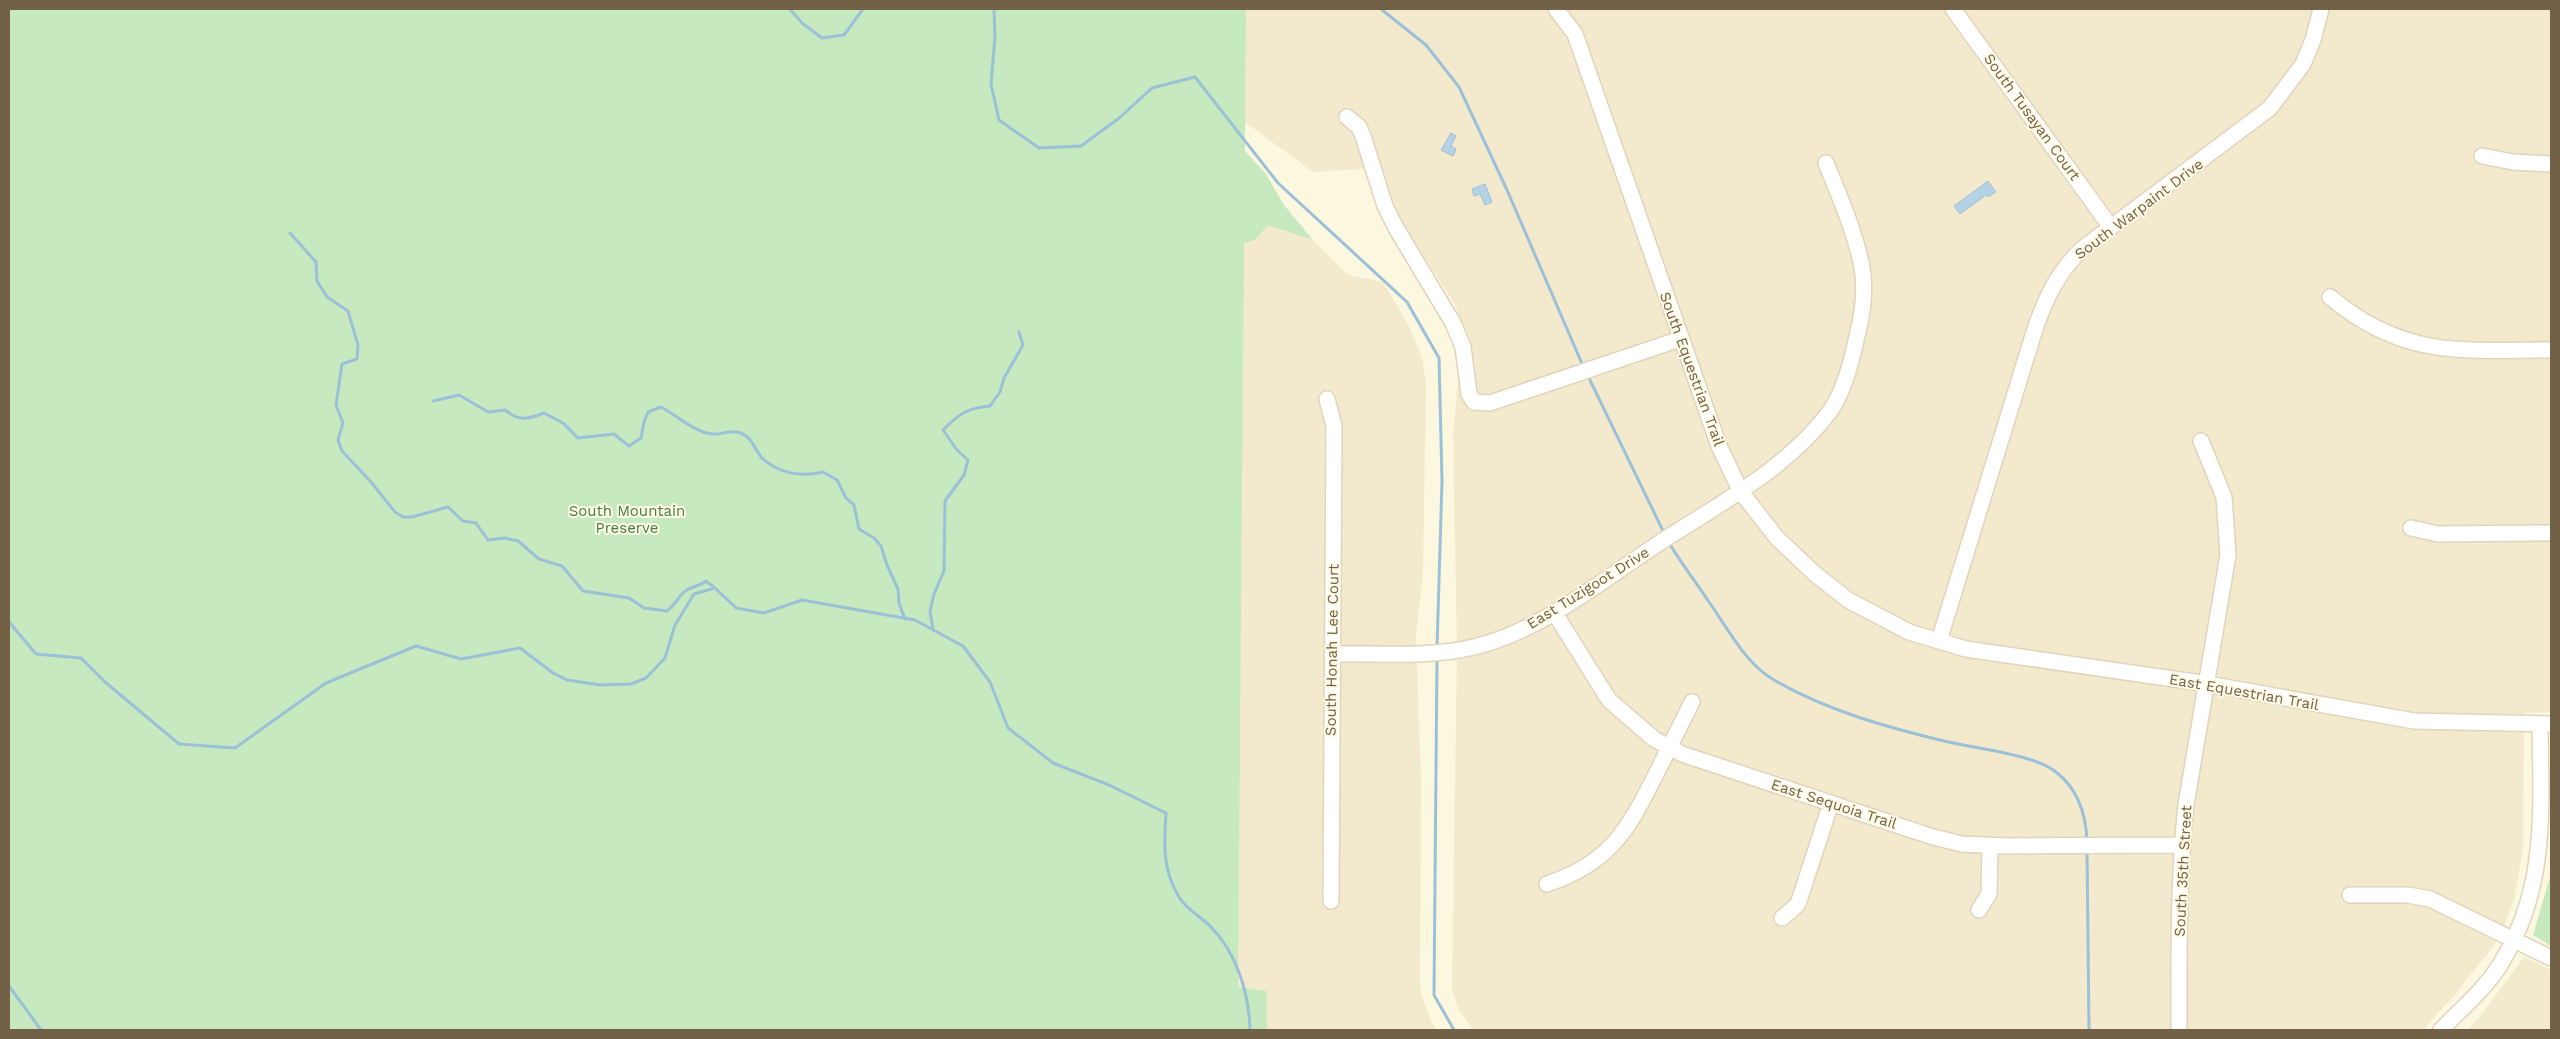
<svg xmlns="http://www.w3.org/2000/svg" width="2560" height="1039" font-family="'Work Sans',sans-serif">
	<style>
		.residential { fill: #f3eace }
		.green { fill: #c7e9bf }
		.water { fill: #b5d3e5; stroke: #9bc0d7 }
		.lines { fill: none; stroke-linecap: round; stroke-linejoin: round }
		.stream { stroke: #9bc0d7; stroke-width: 3 }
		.minor-casing { stroke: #e0d4bc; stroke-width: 18 }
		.minor { stroke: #fff; stroke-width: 15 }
		.labels { text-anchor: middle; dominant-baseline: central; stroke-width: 4; stroke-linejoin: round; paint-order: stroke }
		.street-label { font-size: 15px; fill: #726047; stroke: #fffae5 }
		.park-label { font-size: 15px; fill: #477e42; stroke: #fffae5 }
	</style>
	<rect width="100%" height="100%" fill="#fcf7df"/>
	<path class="residential" d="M1246 9H2551V712L2524 713 2523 849 2514 900 2498 940 2457 992 2423 1030H1476L1471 1026 1459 1011 1452 988 1457 650 1453 435 1459 370 1475 369 1456 306 1401 222 1381 168 1313 172 1242 120Z
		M1268 225 1313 240 1348 275 1383 282 1409 326 1422 357 1426 383 1423 571 1416 637 1421 781 1420 982 1421 994 1431 1021 1437 1030H1267V991L1236 987 1242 243 1255 240Z
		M2524 957 2551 970V1030H2467L2478 1019Z"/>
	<path class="green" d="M9 9H1246L1245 151 1266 174 1284 205 1313 240 1268 225 1255 240 1244 243 1238 987 1267 991V1030H9Z
		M2551 873V946L2533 935Z"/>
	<path class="water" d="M1451 133 1456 136 1451 146 1456 149 1453 156 1441 150Z
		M1988 181 1996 192 1988 197 1986 195 1960 214 1954 206Z
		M1485 184 1492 202 1485 205 1480 194 1474 196 1472 189Z"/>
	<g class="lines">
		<path class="stream" d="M790 9 802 23 822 38 844 35 863 9
			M994 9 995 37 991 84 999 120 1039 148 1081 146 1118 119 1152 88 1195 77 1278 183 1407 302 1439 358 1442 481 1437 648
			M1381 9 1426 45 1459 87 1507 190 1583 366
			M290 233 316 262 317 281 327 297 348 311 358 345 357 359 342 364 336 405 343 423 338 440 342 451 371 482 395 512 403 517H412L448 507 463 521 476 523 488 540 505 538 518 541 539 559 562 566 583 591 629 598 644 608 667 611C675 605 680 594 687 590 693 586 700 586 706 581L715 588
			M1587 374 1665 535
			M433 401 459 395 488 412 505 410C519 421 527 420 544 413L563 423 578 438 614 434 629 446 641 438 644 422 648 412 661 407C676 415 694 432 712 434 724 435 734 427 746 436 753 441 756 451 762 458 779 474 802 477 823 472L837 480 846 498 854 505 859 529 874 538 881 546 887 565 898 589 899 603 905 619
			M1669 543C1681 563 1696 582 1709 602 1728 629 1745 663 1774 680 1825 710 1886 727 1944 741 1972 748 2034 754 2056 772 2078 789 2086 814 2087 841
			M9 622 36 654 81 658 105 682 179 744 235 748 326 683 416 646 461 659 520 648 553 673 567 680 600 685 631 684 646 678 665 658 675 625 694 594 715 588 736 608 764 613 802 600 915 620 963 646 990 682 1008 728 1053 763 1109 785 1166 813C1164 844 1162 869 1179 897 1186 909 1201 917 1210 926 1237 953 1249 993 1250 1030
			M933 630 930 611 934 594 944 571 945 501 964 475 968 460 957 450 943 430C959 414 967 408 990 406L1000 392 1004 378 1023 345 1019 332
			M1437 657 1434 995 1454 1030
			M2087 850 2089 1030
			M9 986 41 1030"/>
		<defs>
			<path id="minor" d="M1556 9 1575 34 1719 446 1741 492 1777 538 1815 574 1848 600 1909 632 1966 649 2208 684 2414 721 2551 724
				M1953 9 2110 226
				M1347 117 1359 127 1363 136 1385 206 1396 228 1453 323 1463 347 1469 394 1474 402 1490 403 1680 339
				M2482 156 2513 162 2551 164
				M2330 297C2404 359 2462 350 2551 350
				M1327 399 1334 426 1331 901
				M2411 528 2438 534 2551 533
				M1554 612 1609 700 1654 739 1682 754 1933 837 1962 844 2006 846 2182 845
				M1939 641 2035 329C2046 297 2058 272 2082 249L2270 108 2303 64 2313 40 2321 9
				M1332 654C1378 653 1428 658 1474 647 1543 631 1610 574 1670 536 1726 500 1786 468 1828 414 1843 395 1852 360 1857 336 1863 313 1866 285 1861 262 1853 227 1839 195 1826 163
				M1547 884C1610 863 1628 830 1656 774 1668 750 1680 726 1692 702
				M2350 895H2408L2430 899 2551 958
				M1979 910 1989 894 1990 845
				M1782 918 1798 904 1831 803
				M2179 1030C2179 955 2178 880 2186 805L2228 555 2224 497 2201 441
				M2441 1030C2461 1009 2482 992 2498 968 2548 891 2541 812 2540 724"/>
		</defs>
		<use href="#minor" class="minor-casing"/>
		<use href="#minor" class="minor"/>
	</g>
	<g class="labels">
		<g class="street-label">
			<text transform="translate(2032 117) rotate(54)">South Tusayan Court</text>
			<text transform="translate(2139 209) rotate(-37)">South Warpaint Drive</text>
			<text transform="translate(1692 369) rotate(70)">South Equestrian Trail</text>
			<text transform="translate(1588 588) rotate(-32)">East Tuzigoot Drive</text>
			<text transform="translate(1332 650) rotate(-89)">South Honah Lee Court</text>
			<text transform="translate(2244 692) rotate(10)">East Equestrian Trail</text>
			<text transform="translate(1834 804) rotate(18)">East Sequoia Trail</text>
			<text transform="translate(2183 871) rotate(-87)">South 35th Street</text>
		</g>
		<g class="park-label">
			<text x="627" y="511">South Mountain<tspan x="627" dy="17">Preserve</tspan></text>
		</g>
	</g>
	<rect width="2560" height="1039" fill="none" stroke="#726047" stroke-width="20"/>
</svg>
